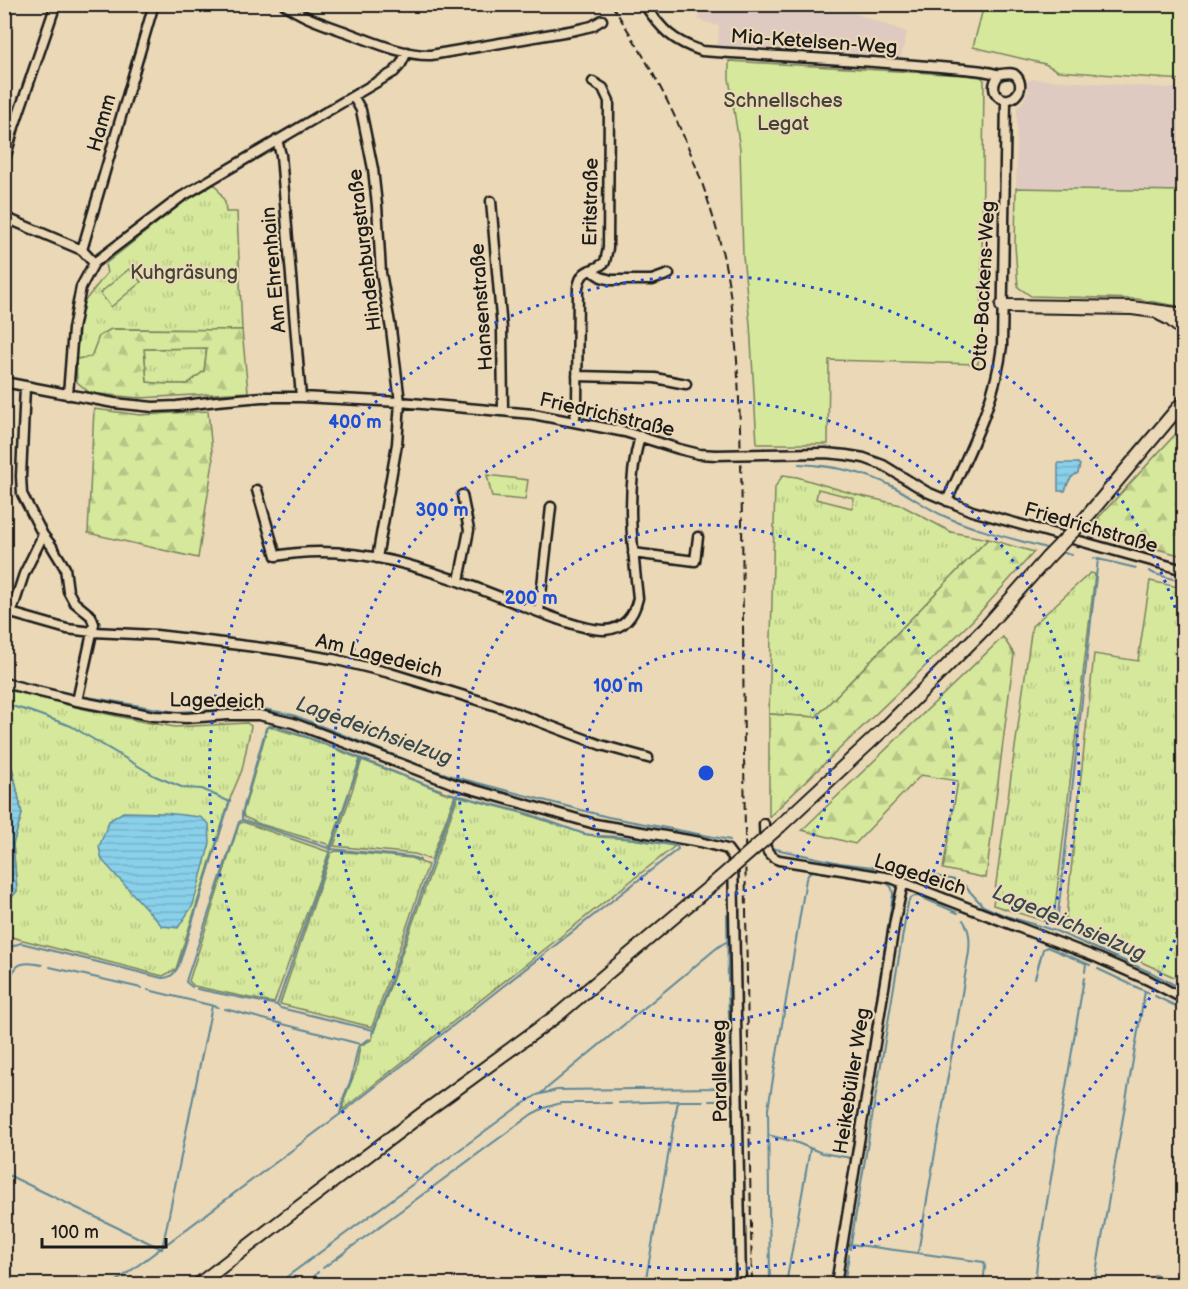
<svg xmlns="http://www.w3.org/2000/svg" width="1188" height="1289" font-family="'Balsamiq Sans',sans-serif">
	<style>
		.built { fill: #decac0 }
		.grass { fill: url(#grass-tufts); stroke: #78825c; stroke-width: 1.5; fill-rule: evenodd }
		.forest { fill: url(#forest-firs); stroke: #78825c; stroke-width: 1.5; fill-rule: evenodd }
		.garden { fill: #d5e89c; stroke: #78825c; stroke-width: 1.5 }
		.water { fill: url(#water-rules); stroke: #5d8898; stroke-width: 1.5 }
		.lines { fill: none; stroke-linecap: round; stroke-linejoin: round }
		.stream { stroke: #5d8898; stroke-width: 2 }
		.minor-casing { stroke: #1c1c1c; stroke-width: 13 }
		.highway-casing { stroke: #1c1c1c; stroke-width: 16 }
		.minor { stroke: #ebd8b6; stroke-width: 8 }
		.highway { stroke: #ebd8b6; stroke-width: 12 }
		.rail { stroke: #1c1c1c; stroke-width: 2; stroke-dasharray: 9 4.5; stroke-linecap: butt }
		.minor-bridge-casing { stroke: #1c1c1c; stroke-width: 13; stroke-linecap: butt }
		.highway-bridge-casing { stroke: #1c1c1c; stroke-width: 16; stroke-linecap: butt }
		.minor-bridge { stroke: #ebd8b6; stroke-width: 8 }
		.highway-bridge { stroke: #ebd8b6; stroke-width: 12 }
		.ring { fill: none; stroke: #1d4ed8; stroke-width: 3; stroke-dasharray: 3 6 }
		.labels { text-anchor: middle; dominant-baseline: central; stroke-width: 4.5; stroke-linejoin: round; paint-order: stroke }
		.street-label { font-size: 20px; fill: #1c1c1c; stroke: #ebd8b6 }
		.park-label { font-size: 20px; fill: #414536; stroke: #ebd8b6 }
		.water-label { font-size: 21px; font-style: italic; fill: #374950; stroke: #ebd8b6 }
		.centre { fill: #1d4ed8; stroke: #ebd8b6; stroke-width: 3 }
		.ring-label { font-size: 18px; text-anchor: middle; font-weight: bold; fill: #1d4ed8; stroke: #ebd8b6; stroke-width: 4.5; stroke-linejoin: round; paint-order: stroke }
	</style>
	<defs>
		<pattern id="grass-tufts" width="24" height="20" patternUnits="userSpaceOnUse" patternTransform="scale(1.5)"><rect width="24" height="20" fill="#d5e89c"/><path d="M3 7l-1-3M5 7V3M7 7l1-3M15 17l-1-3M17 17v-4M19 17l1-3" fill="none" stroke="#b6c686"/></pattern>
		<pattern id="forest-firs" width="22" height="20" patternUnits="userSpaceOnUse" patternTransform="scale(1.5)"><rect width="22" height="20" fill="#d5e89c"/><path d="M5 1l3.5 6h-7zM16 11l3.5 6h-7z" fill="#b6c686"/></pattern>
		<pattern id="water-rules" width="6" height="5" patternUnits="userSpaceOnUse" patternTransform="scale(1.5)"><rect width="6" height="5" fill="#89d0ea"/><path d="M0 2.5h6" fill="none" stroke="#76b2c8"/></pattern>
	</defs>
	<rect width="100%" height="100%" fill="#ebd8b6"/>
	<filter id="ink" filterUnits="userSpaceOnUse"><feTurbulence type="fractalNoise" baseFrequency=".0167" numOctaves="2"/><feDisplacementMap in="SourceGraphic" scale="12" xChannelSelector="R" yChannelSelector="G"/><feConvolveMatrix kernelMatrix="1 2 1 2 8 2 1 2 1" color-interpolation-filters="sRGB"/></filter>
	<g filter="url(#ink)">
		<path class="built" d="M831 5 907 32 901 57 718 45 719 26 698 20 703 5Z
			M1033 79 1183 89V191L1016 188 1017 108 1023 101 1028 91V81Z"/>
		<path class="grass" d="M215 184 225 202 226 212H237L242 330 112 329 99 337 91 358 76 359 80 318 83 303 107 273 105 264 184 202Z
			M207 348 204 371 188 384H167L147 383 144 349Z
			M487 475 528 480 525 500 492 497Z
			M783 475 797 477 857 495 901 505 951 532 988 539 816 717 769 714 775 487ZM818 489 854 498 852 508 816 499Z
			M1090 573 1095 574 1053 924 993 905 1032 626Z
			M1150 581 1183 588 1184 955 1181 969 1174 977 1065 927 1094 654 1138 661Z
			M5 688 75 707 144 722 175 727 247 723 251 726 242 770 231 796 176 969 163 976 11 937 5 950V905L17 891 13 844 22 814 13 771 5 752Z
			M270 727 308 738 360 759 330 847 327 844 260 824 244 817 243 813 267 729Z
			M362 760 448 794 455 795 431 860 415 854 334 846Z
			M458 796 522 813 585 834 599 837 632 839 675 846 342 1110 345 1097 356 1070 360 1046 371 1040Z
			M243 822 329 852 274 1003 194 986 189 981 239 824Z
			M336 851 411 858 428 865 372 1027 280 1004 331 853Z"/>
		<path class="forest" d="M111 329 242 330 248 392 139 398 90 393 77 382 76 359 91 357 99 336ZM207 348 204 371 187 384H166L147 382 144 349Z
			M94 409 140 415 208 411 213 462 198 558 88 533Z
			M1183 424V556L1087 530 1182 427Z
			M988 539 1034 552 973 620 769 817V714L816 717Z
			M1003 637 1014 654 986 878 943 869 958 781 921 775 855 844 802 830Z"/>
		<path class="garden" d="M984 5H1183V80L1058 71 1045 64 973 47Z
			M729 61 963 75 981 77 984 80 981 347 978 364 829 360 828 444H757L750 324 743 256 740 149 729 78Z
			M1016 188 1183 191V307L1137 299 1031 296 1018 287 1015 245Z
			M129 269 141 282 111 307 100 293Z"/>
		<path class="water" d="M1058 463H1078L1080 465 1078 473C1070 476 1068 483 1065 491H1058Z
			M4 752 13 771 22 814 13 844 17 891 5 905Z
			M123 812 165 813 200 817 209 824 210 843 193 905 178 928 162 926 102 860 99 847 109 821Z"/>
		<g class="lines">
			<path class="stream" d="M799 464C832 466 863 471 892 486 910 495 926 508 944 516 977 531 1015 539 1050 549
				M1061 552 1072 555
				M1094 558 1136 568
				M1149 571 1155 574 1184 582
				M4 678 77 695
				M82 696 176 712 259 708 293 715 419 765 455 777 608 817 730 840
				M4 704 29 711 71 726 155 776 184 788 202 789 230 802
				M351 787 361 759
				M449 793 529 814 584 834 593 835
				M243 820 331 849 412 857 420 860
				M771 848 840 863 921 873 955 880 964 885 983 906 1006 916 1056 931 1152 973 1184 990
				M820 872 882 881C890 884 893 887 893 895L841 1225
				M727 915 728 981
				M1057 923 1098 559
				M4 957C9 949 12 945 21 943L162 978C171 978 175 973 179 965L230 801
				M50 967 141 988
				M1098 969 1149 993
				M1085 972 1086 963
				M1035 978 1043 949 1047 947 1090 965
				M192 987 186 982 187 978 239 822 242 820V813L266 728 270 726H275C332 744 385 770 441 790
				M4 989C16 967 15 959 42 965
				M197 989 277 1005 280 1008 373 1030
				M148 990 218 1007
				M1155 996 1184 1010
				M277 1005 331 849 349 793
				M225 1009 360 1044
				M372 1034 431 865 457 794
				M540 1094 718 947 726 942
				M709 1101C717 1101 726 1100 732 1106L735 1284
				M619 1103 678 1101
				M340 1114 344 1096 351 1080 358 1047C361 1043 365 1042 369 1039
				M768 1135 795 1142 822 1153 851 1158
				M4 1173 162 1249 212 1006
				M850 1244 984 1262 985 1267 983 1284
				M850 1249 908 903C910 898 912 896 918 896L958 913
				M918 1253 969 952C970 940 970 930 963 920
				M323 1268 532 1114 544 1108 561 1103H611
				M113 1284 339 1115 678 849 677 846C671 844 664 844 658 843 638 839 619 836 599 836
				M277 1284 515 1109 537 1095 557 1090 717 1088C723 1087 729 1085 731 1078L728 987
				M312 1284 313 1278 318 1272
				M645 1284 678 1101H703
				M770 1284 768 1109 806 879 810 872 813 871
				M786 1284 810 1149
				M831 1284 840 1231
				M844 1284 849 1255
				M1035 1284 1037 1263 1084 978
				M1094 1284 1145 991
				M1151 1284 1154 1275 1184 1283"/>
			<defs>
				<path id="minor" d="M284 4C303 18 327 25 349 33 373 42 405 56 431 55L575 30 592 26 602 20
					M644 4C662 30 672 41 702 51 790 57 877 61 964 69 972 70 980 70 987 72 991 72 996 75 1001 74 1005 74 1009 72 1014 74 1021 79 1022 88 1017 94 1007 107 984 94 999 75
					M353 96 361 110 373 169 377 205 381 273 391 329 400 402 397 444 377 558
					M277 140 281 155 301 397
					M4 163 14 127 56 4
					M491 201 502 329 503 411
					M4 217 82 250 94 263
					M82 250 154 4
					M590 270 601 277 611 280H652L669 274
					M577 376 655 378 686 384
					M4 382 114 403 153 407 177 406 217 401 262 397H301L400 402 533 414 625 432 679 449 699 454 716 455
					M25 387 21 476 22 494 43 535 51 545 65 568 68 591 74 602 91 616 94 624 77 701
					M68 395 73 329 81 287 94 263 181 197 394 72 401 64 407 52
					M574 422 577 407 578 287C583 265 592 274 605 262L608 248 609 101 603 88 593 82
					M765 454 825 453 846 455 864 458 883 465 927 492 972 511 1184 570
					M257 490 276 556C360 540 441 574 518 604 539 612 584 631 605 630 624 629 634 616 638 598 632 544 625 490 640 436
					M947 501C970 449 995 403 1002 346L1006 100
					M633 553 695 561 698 537
					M459 581 469 530 462 495
					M4 611 67 629 93 632 156 635 191 639 279 650 333 659 390 673 500 707 601 745 648 758
					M539 612 551 507
					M11 614 24 574 43 535
					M4 683 77 701 154 716 186 718 228 715H259L293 723 454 784 595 824 700 842 727 849 733 857 741 1284
					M764 824C765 840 762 854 779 860L891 878 1098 958 1148 980 1184 999
					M836 1284 895 920 903 884"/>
				<path id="highway" d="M1002 306 1132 308 1184 315
					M1160 314 1170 319 1184 331
					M1084 520 1184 401
					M780 826 884 729 986 627 1047 558
					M199 1284 290 1214 430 1108 559 1014 719 879"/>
			</defs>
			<use href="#minor" class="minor-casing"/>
			<use href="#highway" class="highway-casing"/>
			<use href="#minor" class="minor"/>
			<use href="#highway" class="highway"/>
			<path class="rail" d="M611 4C662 81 702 164 723 255 738 323 739 394 741 464 743 560 743 656 744 753 746 930 749 1107 752 1284"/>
			<defs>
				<path id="minor-bridge" d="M716 455 765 454"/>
				<path id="highway-bridge" d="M1047 558 1084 520
					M719 879 780 826"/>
			</defs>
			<use href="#minor-bridge" class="minor-bridge-casing"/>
			<use href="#highway-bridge" class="highway-bridge-casing"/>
			<use href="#minor-bridge" class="minor-bridge"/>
			<use href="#highway-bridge" class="highway-bridge"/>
		</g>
	</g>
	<g class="ring">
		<circle cx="706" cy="773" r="124"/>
		<circle cx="706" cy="773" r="248"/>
		<circle cx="706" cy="773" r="373"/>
		<path d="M1183 914A497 497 0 1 1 1183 632"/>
	</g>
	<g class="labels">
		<g class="street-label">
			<text transform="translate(814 42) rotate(4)">Mia-Ketelsen-Weg</text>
			<text transform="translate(102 123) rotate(-74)">Hamm</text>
			<text transform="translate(591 202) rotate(-89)">Eritstraße</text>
			<text transform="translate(365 250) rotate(-97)">Hindenburgstraße</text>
			<text transform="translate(274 270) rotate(-95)">Am Ehrenhain</text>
			<text transform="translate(984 286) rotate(-87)">Otto-Backens-Weg</text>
			<text transform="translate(482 307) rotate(-94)">Hansenstraße</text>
			<text transform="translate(607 415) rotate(13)">Friedrichstraße</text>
			<text transform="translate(1091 528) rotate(16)">Friedrichstraße</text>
			<text transform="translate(379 656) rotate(14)">Am Lagedeich</text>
			<text transform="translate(217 701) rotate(1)">Lagedeich</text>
			<text transform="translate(920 875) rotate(18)">Lagedeich</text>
			<text transform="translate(720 1071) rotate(-91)">Parallelweg</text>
			<text transform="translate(852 1081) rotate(-81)">Heikebüller Weg</text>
		</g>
		<g class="park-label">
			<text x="783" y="101">Schnellsches<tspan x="783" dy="23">Legat</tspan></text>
			<text x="184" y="273">Kuhgräsung</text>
		</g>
		<g class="water-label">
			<text transform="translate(374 731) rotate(20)">Lagedeichsielzug</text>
			<text transform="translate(1069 923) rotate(23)">Lagedeichsielzug</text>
		</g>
	</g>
	<circle cx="706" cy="773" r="9" class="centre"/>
	<g class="ring-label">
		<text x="355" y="428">400 m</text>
		<text x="442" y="516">300 m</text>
		<text x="531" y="604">200 m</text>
		<text x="618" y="692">100 m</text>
	</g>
	<rect width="1188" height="1289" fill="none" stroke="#ebd8b6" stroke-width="24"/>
	<rect x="12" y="12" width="1164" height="1265" fill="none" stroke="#1c1c1c" stroke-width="2" filter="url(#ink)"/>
	<path d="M42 1238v9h124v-9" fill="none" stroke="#1c1c1c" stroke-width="3"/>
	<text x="51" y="1238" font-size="18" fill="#1c1c1c" stroke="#ebd8b6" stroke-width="4.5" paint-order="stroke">100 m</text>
</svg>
